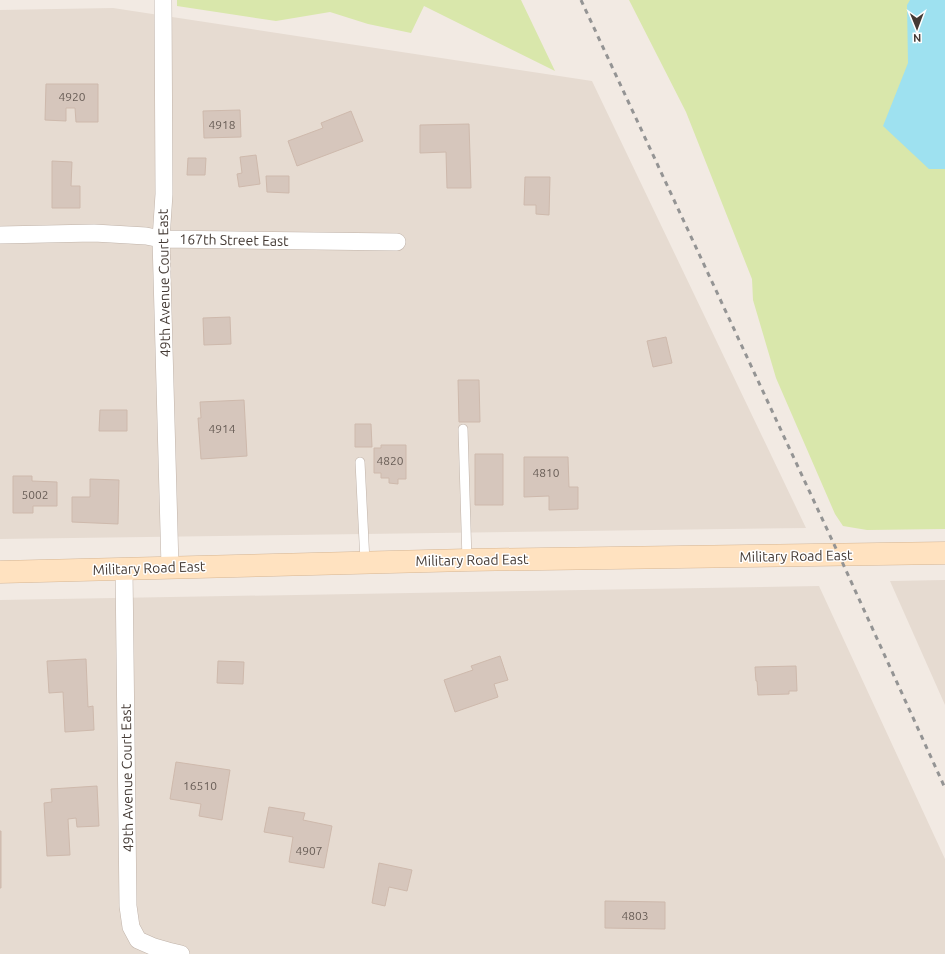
<svg xmlns="http://www.w3.org/2000/svg" width="945" height="954" font-family="Ubuntu,sans-serif">
	<style>
		.residential { fill: #e6dbd1 }
		.green { fill: #d9e7ab }
		.water { fill: #9ee1f0 }
		.building { fill: #d6c6bc; stroke: #ceb9ac }
		.lines { fill: none; stroke-linecap: round; stroke-linejoin: round }
		.lane-casing { stroke: #c0b3a9; stroke-width: 10 }
		.street-casing { stroke: #c0b3a9; stroke-width: 18 }
		.secondary-casing { stroke: #d6b694; stroke-width: 23 }
		.lane { stroke: #fff; stroke-width: 9 }
		.street { stroke: #fff; stroke-width: 17 }
		.secondary { stroke: #ffe2c0; stroke-width: 22 }
		.rail { stroke: #949494; stroke-width: 3; stroke-dasharray: 5 5; stroke-linecap: butt }
		.labels { text-anchor: middle; dominant-baseline: central; stroke-width: 3; stroke-linejoin: round; paint-order: stroke }
		.number-label { font-size: 12px; fill: #685d56 }
		.street-label { font-size: 14px; fill: #443a34; stroke: #fff }
	</style>
	<rect width="100%" height="100%" fill="#f2eae3"/>
	<path class="residential" d="M113 8 592 81 806 528 0 539V10Z
		M945 580V705L890 581Z
		M819 586 945 859V954H0V600Z"/>
	<path class="green" d="M177 0H521L555 71 424 6 411 33 368 24 330 12 276 21 177 6Z
		M629 0H945V529L867 530 843 526 835 514 776 378 753 300 752 279 686 112Z"/>
	<path class="water" d="M910 0H945V169H929L883 126 908 63 907 5Z"/>
	<path class="building" d="M46 84H98V122H76L75 108H66V121L45 120Z
		M240 110 241 137 204 138 203 111Z
		M351 111 363 141 297 166 288 141 323 128 321 123Z
		M469 124 471 188H447L446 152 420 153V125Z
		M256 155 260 184 239 187 237 174 242 173 240 157Z
		M188 158H206L205 175H187Z
		M52 161 72 162 71 186H80V208H52Z
		M266 176H289V193L267 192Z
		M525 177H550L549 215 536 214V205H524Z
		M230 317 231 344 204 345 203 318Z
		M666 337 672 363 653 367 647 341Z
		M458 380H479L480 422H459Z
		M244 400 247 456 201 459 198 418H201L200 402Z
		M100 410H127V431H99Z
		M355 424H371L372 447H355Z
		M381 445H406V479H398V484L389 483V478H381V473H374V448H381Z
		M475 454H503V505H475Z
		M524 457H568L569 487H578V509L549 510V496L524 497Z
		M13 476H32V481L57 482V506H33V513H13Z
		M90 479 119 480 118 524 72 522V497H90Z
		M500 656 508 680 494 684 498 697 455 712 444 680 473 670 471 666Z
		M86 659 88 707 93 706 94 730 65 732 63 692 49 693 47 661Z
		M218 661 244 662 243 684 217 683Z
		M796 666 797 691H789V694L758 695 757 681H756L755 667Z
		M176 762 230 770 222 820 199 816 201 804 170 799Z
		M97 786 99 826 77 827 76 818 68 819 70 855 47 856 44 803 52 802 51 789Z
		M269 807 305 813 303 820 332 826 324 868 289 862 293 837 264 832Z
		M0 831H1V888H0Z
		M379 863 412 870 407 891 389 887 385 906 372 903Z
		M605 901 665 902V929L605 928Z"/>
	<g class="lines">
		<defs>
			<path id="lane" d="M463 429 467 560
				M360 462 365 562"/>
			<path id="street" d="M163 0 164 194 161 239 170 567
				M0 235 94 233 146 236 161 239 397 242
				M124 569 128 906 131 927 138 940 154 947 168 951 181 954"/>
			<path id="secondary" d="M0 572 467 560 945 553"/>
		</defs>
		<use href="#lane" class="lane-casing"/>
		<use href="#street" class="street-casing"/>
		<use href="#secondary" class="secondary-casing"/>
		<use href="#lane" class="lane"/>
		<use href="#street" class="street"/>
		<use href="#secondary" class="secondary"/>
		<path class="rail" d="M581 0 839 555 945 788"/>
	</g>
	<g class="labels">
		<g class="number-label">
			<text x="72" y="96">4920</text>
			<text x="222" y="124">4918</text>
			<text x="222" y="428">4914</text>
			<text x="390" y="460">4820</text>
			<text x="546" y="472">4810</text>
			<text x="35" y="494">5002</text>
			<text x="200" y="785">16510</text>
			<text x="309" y="850">4907</text>
			<text x="635" y="915">4803</text>
		</g>
		<g class="street-label">
			<text transform="translate(234 240) rotate(1)">167th Street East</text>
			<text transform="translate(164 283) rotate(-91)">49th Avenue Court East</text>
			<text transform="translate(796 556) rotate(-1)">Military Road East</text>
			<text transform="translate(472 560) rotate(-1)">Military Road East</text>
			<text transform="translate(149 568) rotate(-2)">Military Road East</text>
			<text transform="translate(127 778) rotate(-91)">49th Avenue Court East</text>
		</g>
	</g>
	<g transform="translate(917 28) rotate(179)" stroke="#ffffff" stroke-width="3" paint-order="stroke">
	<path d="M0-3L7 15L0 10L-7 15Z" fill="#443a34"/>
	<text y="-6" font-size="11" font-weight="bold" text-anchor="middle" fill="#443a34">N</text>
	</g>
</svg>
